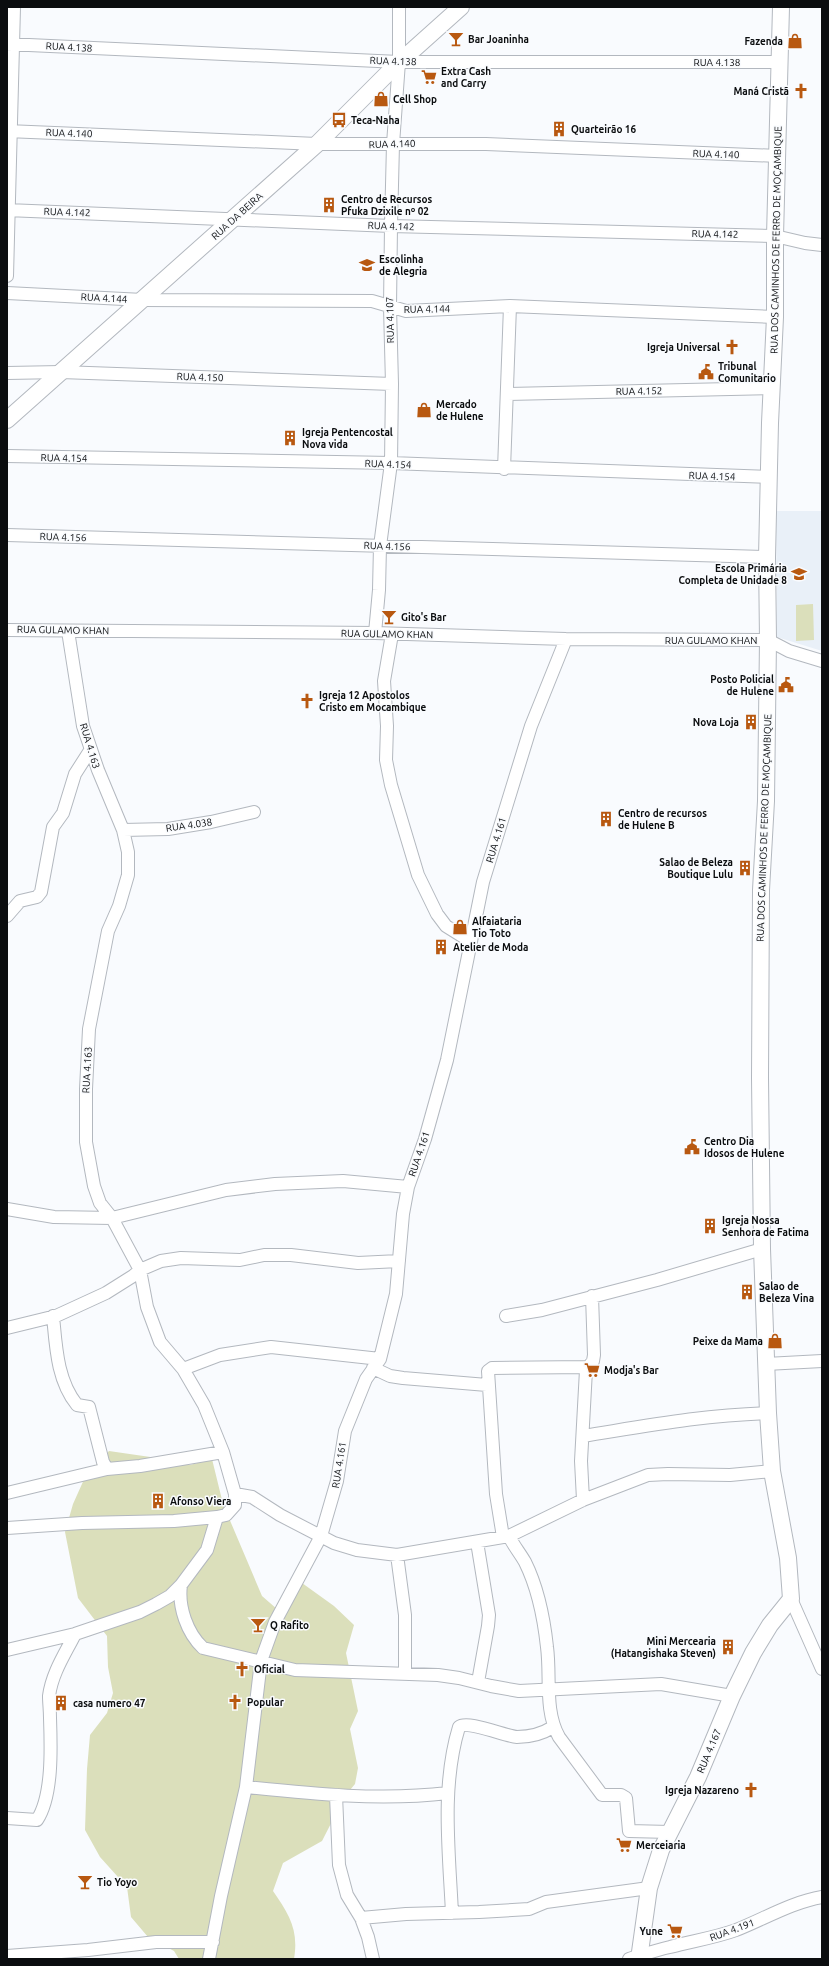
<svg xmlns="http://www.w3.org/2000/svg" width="829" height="1966" font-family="Ubuntu,sans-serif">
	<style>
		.built { fill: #e9f0f8 }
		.green { fill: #dbdfbb }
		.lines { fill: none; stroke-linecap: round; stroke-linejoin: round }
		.street-casing { stroke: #b3b8bf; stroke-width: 14 }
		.secondary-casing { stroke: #b3b8bf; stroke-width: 18 }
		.street { stroke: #fff; stroke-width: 12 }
		.secondary { stroke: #fff; stroke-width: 16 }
		.labels { text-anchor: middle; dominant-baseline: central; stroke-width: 3; stroke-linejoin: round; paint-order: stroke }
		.poi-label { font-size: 10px; font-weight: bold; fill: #0b0d0f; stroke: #f9fbfe; text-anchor: start }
		.street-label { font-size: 10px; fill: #0b0d0f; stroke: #f9fbfe }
	</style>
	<rect width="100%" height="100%" fill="#f9fbfe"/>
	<path class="built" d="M776 511H822V651L777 637Z"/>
	<path class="green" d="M813 604 814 640 796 641V605Z
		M109 1451 171 1460 190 1465 212 1459 223 1504 262 1596 285 1616 302 1583 334 1606 354 1625 346 1653 358 1711 350 1729 358 1768 355 1784 345 1796 322 1841 283 1863 273 1891C289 1914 299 1930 294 1959H179L174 1951 148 1937 131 1917 127 1887 100 1857 85 1830 87 1769 90 1735 107 1713 113 1693 108 1667 107 1636 78 1598 65 1532 73 1504 86 1475Z"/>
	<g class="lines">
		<defs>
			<path id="street" d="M7 44 399 62H779
				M7 131 317 144H486L778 156
				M7 210 391 226 775 236 805 243 822 245
				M7 276 14 7
				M7 293 143 300 372 301 406 311 510 306 775 317
				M7 373 61 372 392 384
				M507 394 772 388
				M7 456 391 463 769 477
				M504 469 510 306
				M7 535 767 557
				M7 630 375 633 566 639 768 640 789 651 822 661
				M375 633 379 590 380 546 391 463 392 384 390 307 391 226 393 144 399 62V7
				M392 634 384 681 387 726 386 760 391 785 418 875 437 914 446 926 470 941
				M123 830 168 829 211 822 254 812
				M7 916 20 901 37 897 41 892 53 827 63 813 75 774 91 749
				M7 1209 54 1217 112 1218 226 1190 275 1184 343 1181 408 1187
				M53 1316C56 1347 57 1380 77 1405L89 1407 103 1462 107 1469
				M506 1316 542 1310 657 1280 762 1249
				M7 1328 56 1316 106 1293 133 1276 140 1270 161 1261 181 1258 240 1260 264 1255H291L358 1263 399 1261
				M766 1364 822 1361
				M373 1368 390 1376 403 1378 487 1385
				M183 1369 220 1355 271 1347 380 1359
				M583 1436C646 1426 703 1415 768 1413
				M7 1493 107 1469 140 1466 223 1452
				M235 1494 252 1497 280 1515 334 1543 357 1550 397 1555 509 1536 583 1500 648 1475 668 1474 730 1475 772 1471
				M583 1500 581 1461 586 1370 593 1361 594 1355 592 1296
				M7 1528 82 1523 174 1521 217 1517 226 1515 235 1505V1494L223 1452 204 1405 183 1369 160 1342 147 1307 140 1270 112 1218 100 1203 94 1186 86 1142V1089L89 1029 108 931 119 906 128 875V852L123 830 98 770 83 726 68 631
				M509 1536C513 1545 520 1553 525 1562 538 1588 544 1619 547 1647 551 1677 544 1710 559 1737L602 1795H621L626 1798 629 1831 670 1832
				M503 1537 496 1494 488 1371 492 1368 588 1367
				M477 1542 489 1615 488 1626 478 1682
				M397 1555 405 1615V1673
				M181 1585C178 1607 187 1633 203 1648L295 1670 438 1675 459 1678 491 1686 519 1691 661 1684 732 1696
				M791 1599 822 1669
				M7 1650 75 1634 140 1612 156 1604 170 1596 181 1585 207 1550 217 1517
				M246 1787C313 1794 381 1801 448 1793
				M336 1795 339 1865 347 1895 361 1918 368 1937 373 1959
				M7 1818 37 1820C53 1796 51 1746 50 1718 50 1710 49 1703 49 1696 52 1673 65 1654 75 1634
				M452 1913C449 1851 441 1786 459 1727 467 1720 505 1736 517 1737 530 1737 542 1734 553 1727
				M361 1918 406 1914 479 1912 529 1909 546 1902 649 1888
				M7 1956 88 1950 156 1942H213
				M209 1959 221 1896 246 1787 261 1661 275 1622 321 1536 337 1481 345 1431 366 1379 380 1359 396 1294 403 1214 408 1187 425 1139 447 1060 483 882 531 726 566 639
				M629 1959C642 1955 656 1950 670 1947 692 1941 714 1938 736 1930 764 1919 792 1902 822 1897"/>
			<path id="secondary" d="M7 420 317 144 394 67 461 7
				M639 1959 649 1888 661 1850 698 1777 732 1696 753 1653 770 1625 791 1599 788 1558 772 1471 768 1413 762 1249 760 1078 761 890 766 801 768 640 767 557 770 423 775 317V236L781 7"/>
		</defs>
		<use href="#street" class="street-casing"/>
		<use href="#secondary" class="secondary-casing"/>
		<use href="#street" class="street"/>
		<use href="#secondary" class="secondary"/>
	</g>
	<defs>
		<symbol id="bar-bare" viewBox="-9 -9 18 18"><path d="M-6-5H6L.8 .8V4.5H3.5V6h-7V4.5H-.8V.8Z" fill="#b85810" stroke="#f9fbfe" stroke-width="2.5" paint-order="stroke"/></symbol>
		<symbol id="shop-bare" viewBox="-9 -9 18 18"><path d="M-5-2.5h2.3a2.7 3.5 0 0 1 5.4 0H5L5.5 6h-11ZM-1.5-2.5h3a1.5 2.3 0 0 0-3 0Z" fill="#b85810" stroke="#f9fbfe" stroke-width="2.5" paint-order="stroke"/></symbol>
		<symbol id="supermarket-bare" viewBox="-9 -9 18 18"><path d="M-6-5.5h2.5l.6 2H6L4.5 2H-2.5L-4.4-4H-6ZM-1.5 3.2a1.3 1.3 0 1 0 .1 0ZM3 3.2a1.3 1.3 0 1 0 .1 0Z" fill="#b85810" stroke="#f9fbfe" stroke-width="2.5" paint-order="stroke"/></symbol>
		<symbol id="church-bare" viewBox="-9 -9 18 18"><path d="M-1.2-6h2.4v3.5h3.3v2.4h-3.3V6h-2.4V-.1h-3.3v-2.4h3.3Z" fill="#b85810" stroke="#f9fbfe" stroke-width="2.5" paint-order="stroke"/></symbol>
		<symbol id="bus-bare" viewBox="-9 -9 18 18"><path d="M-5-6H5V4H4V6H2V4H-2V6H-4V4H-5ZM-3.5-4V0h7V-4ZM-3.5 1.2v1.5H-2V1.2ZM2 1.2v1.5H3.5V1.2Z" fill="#b85810" stroke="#f9fbfe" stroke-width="2.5" paint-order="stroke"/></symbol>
		<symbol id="building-bare" viewBox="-9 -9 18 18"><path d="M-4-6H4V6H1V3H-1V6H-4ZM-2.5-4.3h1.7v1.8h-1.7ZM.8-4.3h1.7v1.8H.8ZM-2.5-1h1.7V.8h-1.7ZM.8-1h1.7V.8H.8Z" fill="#b85810" stroke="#f9fbfe" stroke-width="2.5" paint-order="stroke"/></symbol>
		<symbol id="school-bare" viewBox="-9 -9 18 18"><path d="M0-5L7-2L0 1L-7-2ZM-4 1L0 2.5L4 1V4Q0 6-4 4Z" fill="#b85810" stroke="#f9fbfe" stroke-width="2.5" paint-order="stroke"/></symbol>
		<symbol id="civic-bare" viewBox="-9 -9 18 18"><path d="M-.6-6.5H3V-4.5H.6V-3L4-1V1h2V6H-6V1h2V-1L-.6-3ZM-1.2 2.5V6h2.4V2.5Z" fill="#b85810" stroke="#f9fbfe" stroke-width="2.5" paint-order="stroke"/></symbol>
	</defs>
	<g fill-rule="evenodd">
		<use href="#bar-bare" x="445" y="28" width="22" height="22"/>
		<use href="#shop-bare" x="784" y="30" width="22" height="22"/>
		<use href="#supermarket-bare" x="418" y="66" width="22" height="22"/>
		<use href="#church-bare" x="790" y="80" width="22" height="22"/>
		<use href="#shop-bare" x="370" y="88" width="22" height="22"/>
		<use href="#bus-bare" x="328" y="109" width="22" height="22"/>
		<use href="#building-bare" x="548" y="118" width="22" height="22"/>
		<use href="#building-bare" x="318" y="194" width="22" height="22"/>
		<use href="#school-bare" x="356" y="254" width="22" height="22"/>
		<use href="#church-bare" x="721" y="336" width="22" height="22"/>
		<use href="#civic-bare" x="695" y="361" width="22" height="22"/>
		<use href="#shop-bare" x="413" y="399" width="22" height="22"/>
		<use href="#building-bare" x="279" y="427" width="22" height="22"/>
		<use href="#school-bare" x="788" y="563" width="22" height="22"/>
		<use href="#bar-bare" x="378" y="606" width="22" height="22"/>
		<use href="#civic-bare" x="775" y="674" width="22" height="22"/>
		<use href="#church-bare" x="296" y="690" width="22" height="22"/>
		<use href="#building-bare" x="740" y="711" width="22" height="22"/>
		<use href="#building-bare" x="595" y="808" width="22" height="22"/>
		<use href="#building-bare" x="734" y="857" width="22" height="22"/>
		<use href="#shop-bare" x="449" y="916" width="22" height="22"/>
		<use href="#building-bare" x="430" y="936" width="22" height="22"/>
		<use href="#civic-bare" x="681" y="1136" width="22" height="22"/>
		<use href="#building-bare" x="699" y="1215" width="22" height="22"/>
		<use href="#building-bare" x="736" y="1281" width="22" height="22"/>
		<use href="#shop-bare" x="764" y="1330" width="22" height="22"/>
		<use href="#supermarket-bare" x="581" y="1359" width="22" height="22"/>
		<use href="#building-bare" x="147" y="1490" width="22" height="22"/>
		<use href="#bar-bare" x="247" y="1614" width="22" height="22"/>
		<use href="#building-bare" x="717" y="1636" width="22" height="22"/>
		<use href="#church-bare" x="231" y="1658" width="22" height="22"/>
		<use href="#church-bare" x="224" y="1691" width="22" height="22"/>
		<use href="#building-bare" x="50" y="1692" width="22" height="22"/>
		<use href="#church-bare" x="740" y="1779" width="22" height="22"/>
		<use href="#supermarket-bare" x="613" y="1834" width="22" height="22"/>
		<use href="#bar-bare" x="74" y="1871" width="22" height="22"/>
		<use href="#supermarket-bare" x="664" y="1920" width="22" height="22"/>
	</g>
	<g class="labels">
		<g class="poi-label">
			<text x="468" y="39">Bar Joaninha</text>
			<text x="783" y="41" text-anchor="end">Fazenda</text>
			<text x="441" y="71">Extra Cash<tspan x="441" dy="12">and Carry</tspan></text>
			<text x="789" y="91" text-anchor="end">Maná Cristã</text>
			<text x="393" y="99">Cell Shop</text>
			<text x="351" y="120">Teca-Naha</text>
			<text x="571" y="129">Quarteirão 16</text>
			<text x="341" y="199">Centro de Recursos<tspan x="341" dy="12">Pfuka Dzixile nº 02</tspan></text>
			<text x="379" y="259">Escolinha<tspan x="379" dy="12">de Alegria</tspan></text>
			<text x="720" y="347" text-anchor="end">Igreja Universal</text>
			<text x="718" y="366">Tribunal<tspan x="718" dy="12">Comunitario</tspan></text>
			<text x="436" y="404">Mercado<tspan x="436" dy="12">de Hulene</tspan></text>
			<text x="302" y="432">Igreja Pentencostal<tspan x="302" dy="12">Nova vida</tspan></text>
			<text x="787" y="568" text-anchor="end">Escola Primária<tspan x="787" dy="12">Completa de Unidade 8</tspan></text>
			<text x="401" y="617">Gito's Bar</text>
			<text x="774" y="679" text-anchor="end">Posto Policial<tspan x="774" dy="12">de Hulene</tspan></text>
			<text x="319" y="695">Igreja 12 Apostolos<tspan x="319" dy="12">Cristo em Mocambique</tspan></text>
			<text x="739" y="722" text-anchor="end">Nova Loja</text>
			<text x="618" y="813">Centro de recursos<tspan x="618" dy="12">de Hulene B</tspan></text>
			<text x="733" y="862" text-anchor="end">Salao de Beleza<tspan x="733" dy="12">Boutique Lulu</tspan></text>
			<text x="472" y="921">Alfaiataria<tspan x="472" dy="12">Tio Toto</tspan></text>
			<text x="453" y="947">Atelier de Moda</text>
			<text x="704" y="1141">Centro Dia<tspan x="704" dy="12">Idosos de Hulene</tspan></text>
			<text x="722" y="1220">Igreja Nossa<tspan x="722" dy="12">Senhora de Fatima</tspan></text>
			<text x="759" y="1286">Salao de<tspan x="759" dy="12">Beleza Vina</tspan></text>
			<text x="763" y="1341" text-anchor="end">Peixe da Mama</text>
			<text x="604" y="1370">Modja's Bar</text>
			<text x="170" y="1501">Afonso Viera</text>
			<text x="270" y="1625">Q Rafito</text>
			<text x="716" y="1641" text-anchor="end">Mini Mercearia<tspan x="716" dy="12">(Hatangishaka Steven)</tspan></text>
			<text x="254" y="1669">Oficial</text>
			<text x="247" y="1702">Popular</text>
			<text x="73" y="1703">casa numero 47</text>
			<text x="739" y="1790" text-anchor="end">Igreja Nazareno</text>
			<text x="636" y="1845">Merceiaria</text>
			<text x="97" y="1882">Tio Yoyo</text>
			<text x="663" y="1931" text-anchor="end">Yune</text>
		</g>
		<g class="street-label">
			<text transform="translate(69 47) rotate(3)">RUA 4.138</text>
			<text transform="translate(393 61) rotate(2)">RUA 4.138</text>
			<text x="717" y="62">RUA 4.138</text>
			<text transform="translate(69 133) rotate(2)">RUA 4.140</text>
			<text transform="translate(392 144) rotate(-2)">RUA 4.140</text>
			<text transform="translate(716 154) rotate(2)">RUA 4.140</text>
			<text transform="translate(67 212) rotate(2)">RUA 4.142</text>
			<text transform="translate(237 216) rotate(-42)">RUA DA BEIRA</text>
			<text transform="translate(391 226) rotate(2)">RUA 4.142</text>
			<text transform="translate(715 234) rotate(1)">RUA 4.142</text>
			<text transform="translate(776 240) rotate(-89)">RUA DOS CAMINHOS DE FERRO DE MOÇAMBIQUE</text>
			<text transform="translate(104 298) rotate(3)">RUA 4.144</text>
			<text transform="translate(427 309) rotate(-1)">RUA 4.144</text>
			<text transform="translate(390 320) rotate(-91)">RUA 4.107</text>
			<text transform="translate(200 377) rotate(2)">RUA 4.150</text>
			<text transform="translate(639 391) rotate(-1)">RUA 4.152</text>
			<text transform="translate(64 458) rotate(1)">RUA 4.154</text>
			<text transform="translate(388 464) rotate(2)">RUA 4.154</text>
			<text transform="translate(712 476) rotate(2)">RUA 4.154</text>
			<text transform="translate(63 537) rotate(2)">RUA 4.156</text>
			<text transform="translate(387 546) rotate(2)">RUA 4.156</text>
			<text transform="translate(63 630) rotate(1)">RUA GULAMO KHAN</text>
			<text transform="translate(387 634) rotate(1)">RUA GULAMO KHAN</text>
			<text x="711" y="640">RUA GULAMO KHAN</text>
			<text transform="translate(90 746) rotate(73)">RUA 4.163</text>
			<text transform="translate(189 825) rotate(-8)">RUA 4.038</text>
			<text transform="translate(764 828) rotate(-88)">RUA DOS CAMINHOS DE FERRO DE MOÇAMBIQUE</text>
			<text transform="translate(496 840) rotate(-73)">RUA 4.161</text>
			<text transform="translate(87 1070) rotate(-87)">RUA 4.163</text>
			<text transform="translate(419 1154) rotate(-71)">RUA 4.161</text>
			<text transform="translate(339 1465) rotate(-81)">RUA 4.161</text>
			<text transform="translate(709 1751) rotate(-67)">RUA 4.167</text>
			<text transform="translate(732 1930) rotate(-20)">RUA 4.191</text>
		</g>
	</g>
	<rect width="829" height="1966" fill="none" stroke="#0b0d0f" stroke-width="16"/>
</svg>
